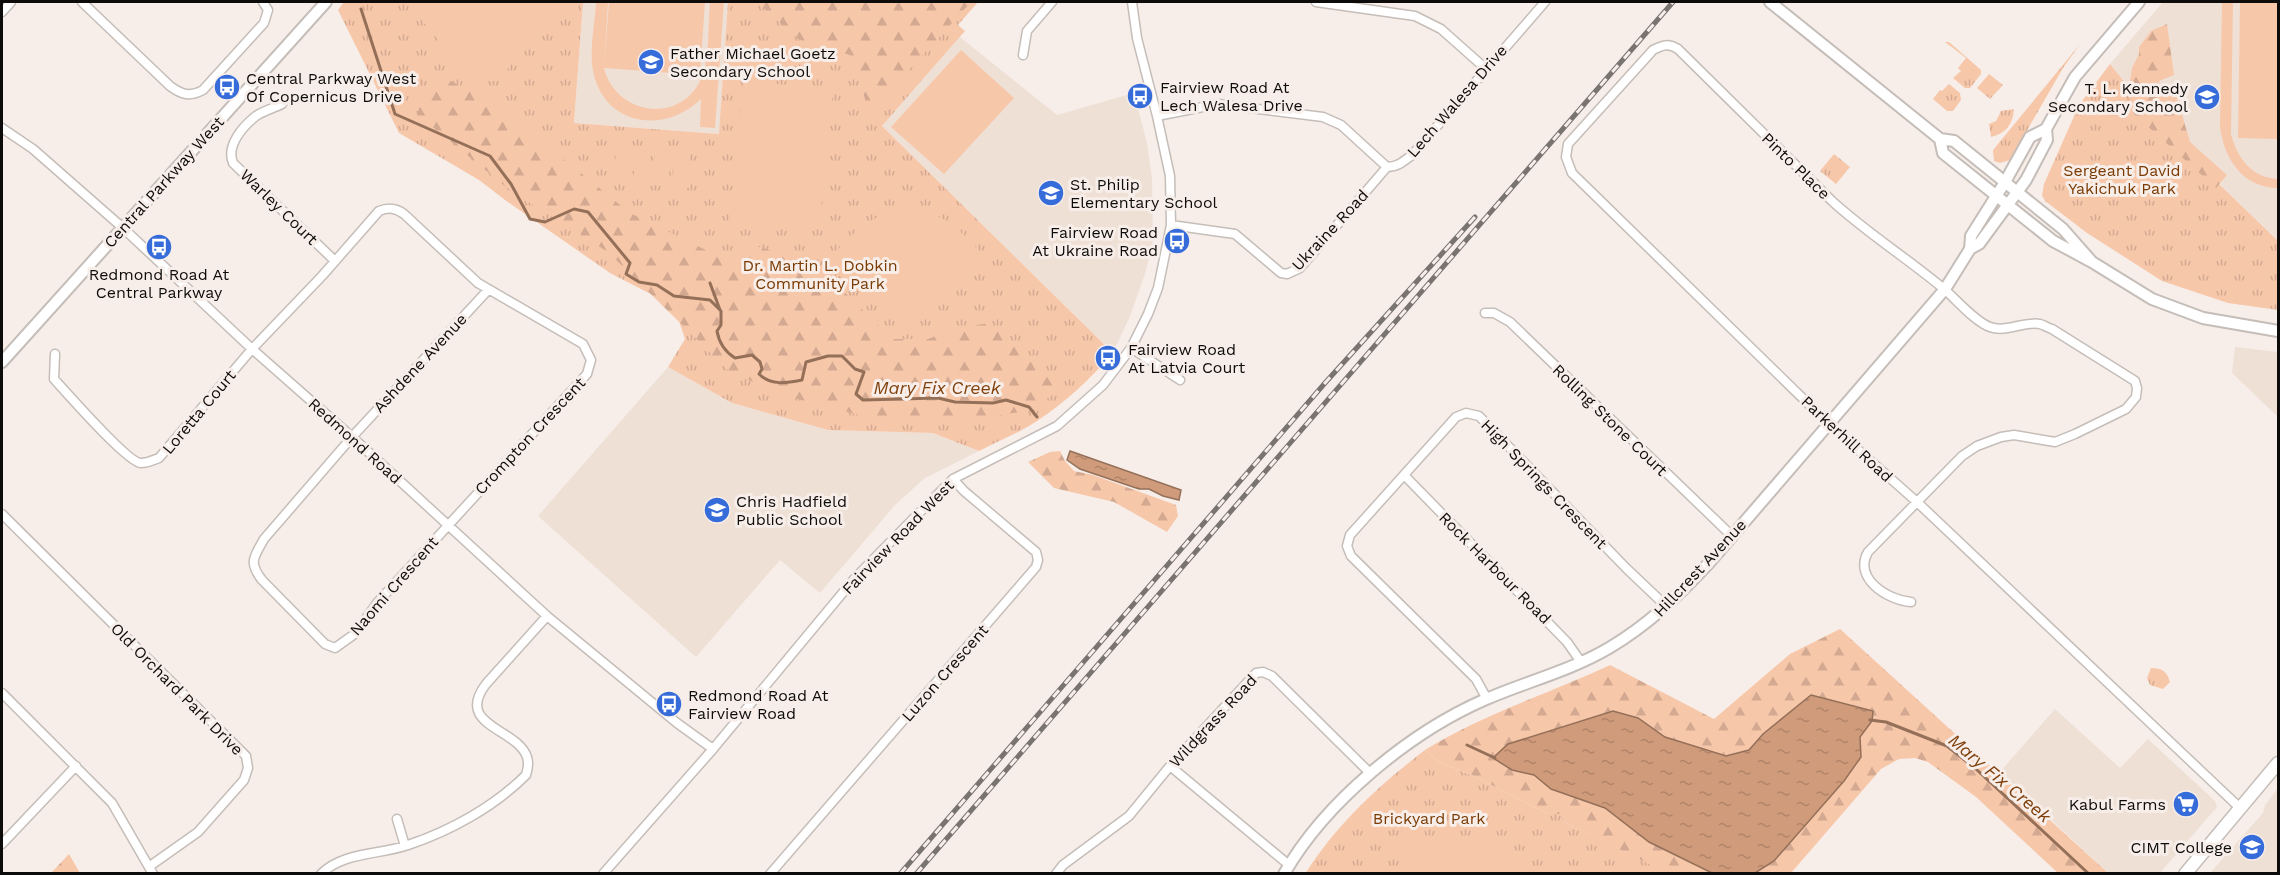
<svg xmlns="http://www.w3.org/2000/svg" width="2280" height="875" font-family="'Work Sans',sans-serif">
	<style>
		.built { fill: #efe0d6 }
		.grass { fill: url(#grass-tufts) }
		.forest { fill: url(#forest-firs) }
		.pitch { fill: #f7c7aa }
		.water { fill: url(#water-ripples); stroke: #957059; stroke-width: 1.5 }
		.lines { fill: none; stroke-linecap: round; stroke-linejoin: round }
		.stream { stroke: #957059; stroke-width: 3 }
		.street-casing { stroke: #c5bdb8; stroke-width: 11 }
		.secondary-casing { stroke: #c5bdb8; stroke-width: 14 }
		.primary-casing { stroke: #c5bdb8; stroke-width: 15 }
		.street { stroke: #fff; stroke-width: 8 }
		.secondary { stroke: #fff; stroke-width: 10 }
		.primary { stroke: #fff; stroke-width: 12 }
		.rail-casing { stroke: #797470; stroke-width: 5 }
		.rail { stroke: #f7eee9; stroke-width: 3; stroke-dasharray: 9; stroke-linecap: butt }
		.labels { text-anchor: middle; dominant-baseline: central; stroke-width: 6; stroke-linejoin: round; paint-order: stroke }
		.poi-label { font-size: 16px; fill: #0e0c0a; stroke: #f7eee9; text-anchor: start }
		.street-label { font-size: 16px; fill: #0e0c0a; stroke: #f7eee9 }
		.park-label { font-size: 16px; fill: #7a3a03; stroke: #f7eee9 }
		.water-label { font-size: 18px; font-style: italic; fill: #80400c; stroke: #f7eee9 }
	</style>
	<defs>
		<pattern id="grass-tufts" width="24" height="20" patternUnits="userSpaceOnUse" patternTransform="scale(1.5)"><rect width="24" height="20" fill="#f7c7aa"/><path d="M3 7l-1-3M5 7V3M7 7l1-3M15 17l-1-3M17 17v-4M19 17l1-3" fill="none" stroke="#d3aa91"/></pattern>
		<pattern id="forest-firs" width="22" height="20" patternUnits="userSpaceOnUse" patternTransform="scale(1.5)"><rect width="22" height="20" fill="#f7c7aa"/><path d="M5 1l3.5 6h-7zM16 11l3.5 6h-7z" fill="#d3aa91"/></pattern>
		<pattern id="water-ripples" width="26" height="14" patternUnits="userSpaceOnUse" patternTransform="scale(1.5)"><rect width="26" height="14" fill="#cf9b7b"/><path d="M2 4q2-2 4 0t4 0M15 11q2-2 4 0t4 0" fill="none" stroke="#b18469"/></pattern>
	</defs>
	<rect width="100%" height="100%" fill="#f7eee9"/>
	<path class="built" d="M583 2H728L720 134 574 123Z
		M2163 2H2278V241L2163 130 2110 64Z
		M960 37 1057 115 1134 93 1147 143 1152 178 1153 241 1145 274 1130 316 1113 353 882 126Z
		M2235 347 2278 352V417L2232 373Z
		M668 367 732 403 828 430 933 433 979 451 925 478 896 504 820 593 780 560 696 657 538 516Z
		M2055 709 2120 768 2148 739 2215 801 2217 807 2160 873H2108L2000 772Z
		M2278 788V873H2210L2263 813 2265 805Z"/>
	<path class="grass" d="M344 2H583L574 123 719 134 728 2H978L958 25 965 31 882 126 1113 353C1090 379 1066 402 1037 421 1019 433 998 441 979 451L933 433 828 430 732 403 668 367 685 339 674 306 610 273 505 200 479 180 399 133 338 10Z
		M1945 42H1949L1981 70V74L1970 88H1965L1953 78 1961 71 1958 68 1966 58Z
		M2081 43 2063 68 2010 160 2000 163 1994 161 1993 150Z
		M2110 64 2163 130 2278 241V310L2228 303 2162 281 2087 233 2045 201 2042 195 2044 184 2079 105Z
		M1989 74 2003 85 1990 99 1977 88Z
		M1949 84 1960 93 1961 100 1953 111H1947L1933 99 1940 90 1942 91Z
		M2014 109C2013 125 2005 134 1991 137L1989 124 1996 121 2001 111Z
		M1834 154 1850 167 1836 184 1820 171Z
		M2151 668C2162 668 2167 671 2170 682L2163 689 2150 685 2147 678Z
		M1425 750 1439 762 1476 777 1548 814H1561L1563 821 1669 873 1305 874C1337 824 1378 786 1425 750Z"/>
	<path class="forest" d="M757 2H971L869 114 853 56 798 39Z
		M2167 24 2174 75 2159 81 2161 92 2176 94 2190 142 2227 175 2216 188 2133 113 2129 87 2132 68 2139 54V47L2151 31Z
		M433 72 482 97 549 147 630 213 722 258 756 246 817 265 892 339H928L953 329 989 323 1060 389 1032 410 982 418 863 416 790 397 730 372 608 252 511 191 417 114Z
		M1060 451 1065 461 1074 471 1093 475 1176 505 1178 516 1167 532 1114 502 1054 488 1028 462 1050 452Z
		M1840 629 2108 873H2058L1976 797 1928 762 1915 758 1899 759 1881 769 1791 873 1669 874 1563 821 1561 814H1548L1476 777 1439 762 1425 750C1483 714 1548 694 1610 665L1714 719 1790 654Z
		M69 854 80 873H51Z"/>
	<path class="pitch" d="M406 2H562L498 81H478L454 58Z
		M596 2H608L604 67 609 2H705L700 75 604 68C615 113 676 125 699 83 710 64 708 24 710 2H724L715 128 700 127 701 99C664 135 604 126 593 71 589 50 595 23 596 2Z
		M2222 2H2233L2231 134C2237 158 2252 178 2278 179V188C2243 188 2224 159 2220 127Z
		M2240 2H2278V139L2238 138Z
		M961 50 1014 98 944 174 891 127Z
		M744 81 833 89 819 229 730 221Z
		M616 149 632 150 629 183 614 182Z
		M636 150 651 152 649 185 633 184Z
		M655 152 671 153 668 186 653 185Z
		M675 153 690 154 688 188 672 187Z
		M909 208C947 214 957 229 983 254L914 326H904L832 255C859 229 870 214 909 208Z
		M1457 838C1486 842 1514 849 1534 873H1401L1402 840Z"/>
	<path class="water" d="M1070 451 1181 490 1179 500 1163 496 1149 489H1139L1080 469 1067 460Z
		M1811 695 1873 711 1872 721 1860 737 1861 757 1844 781 1774 861 1755 873H1712L1649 842 1605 808 1551 789 1534 775 1512 770 1493 758 1508 744 1613 711 1638 718 1665 737 1726 756 1749 750 1763 734Z"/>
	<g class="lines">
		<path class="stream" d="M361 9 395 114 490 156 511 184 530 219 545 222 574 209 588 212 630 263 626 274 639 282 657 285 674 296 710 300 721 311V325L717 331C719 343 724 351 735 358L752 355 760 362 762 369 759 374C771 386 787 383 802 380L806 362 828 356H842L855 369 864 372 856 394 863 400 938 398 955 402 993 403 1006 400 1029 407 1037 417
			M710 283 720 310
			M1870 720 1886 722 1947 746 1976 769 2089 874
			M1467 745 1495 758"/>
		<defs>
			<path id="street" d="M82 2 170 86C182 95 190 97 203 90L264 23 268 10 263 2
				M1316 2 1415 16 1441 29 1486 69
				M2 12 11 2
				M1023 55 1027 31 1052 2
				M282 104C274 108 263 111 256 116 242 127 226 146 233 163L335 261
				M1157 116 1218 104 1323 117 1341 125 1387 167C1398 167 1404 161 1412 155L1545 2
				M2 128 33 149 123 228 252 349 352 437 547 616 677 723 713 749
				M1171 225 1235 234 1281 273 1287 274 1300 268 1387 167
				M1485 313H1494L1510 322 1732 536
				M1131 348 1180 380
				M55 354 54 379C66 392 128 463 141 463 147 463 154 460 159 458L252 349 322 276 379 211C389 207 396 208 404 214L478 283 583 344 591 360 587 374 377 603 356 633 335 648 325 644 262 580C248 562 254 557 264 539L352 437 488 290
				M1405 476 1567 642 1581 662
				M2 514 246 756 248 768 244 780 198 832 150 866
				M1911 602C1887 600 1853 578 1868 552L1962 456 1977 446 2001 437 2014 435 2055 442 2075 434 2126 409 2136 397 2137 388 2135 381 2052 329C2048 328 2044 325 2040 324 2023 321 2006 333 1990 327 1975 322 1956 299 1944 289 1907 258 1867 233 1832 201L1678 49C1668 43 1663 45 1653 50L1568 144 1566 157 1572 173 1829 424 1917 502 2240 808
				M2 693 112 803 153 874
				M1487 699 1476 679 1351 556 1347 546 1350 535 1456 417 1466 413 1479 416 1626 568 1667 607
				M1170 766 1289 865
				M397 819 405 846
				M2 844 76 766
				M321 874C343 852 379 855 408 845 450 831 494 807 526 775 528 769 529 763 527 757 517 728 454 726 486 684L547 616
				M603 874 713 749 855 578 910 522 953 479 1057 426 1103 385 1131 348 1148 314 1158 288 1171 225 1170 176 1157 116 1137 38 1132 2
				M770 874 1036 567 1038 560 1036 552 964 491 953 479
				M1056 874 1063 865 1129 816 1170 766 1256 673 1263 672 1272 676 1370 773"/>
			<path id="secondary" d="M1770 2 1940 139 1954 141 2063 229 2092 262
				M1940 139 1943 153 2053 241 2092 262 2152 299 2203 318 2278 331
				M1970 249 1971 236 2005 182 2030 137 2046 129
				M2 362 326 2
				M1284 874C1325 802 1409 733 1484 700 1525 682 1570 671 1609 648 1648 625 1678 596 1709 563L1945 289 1970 249 1979 244 2026 180 2047 140 2046 129 2075 77 2139 2"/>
			<path id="primary" d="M2185 874 2278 763"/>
		</defs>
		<use href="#street" class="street-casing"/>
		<use href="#secondary" class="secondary-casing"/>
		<use href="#primary" class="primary-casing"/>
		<use href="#street" class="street"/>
		<use href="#secondary" class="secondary"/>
		<use href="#primary" class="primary"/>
		<defs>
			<path id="rail" d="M900 874 1325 383 1475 217
				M916 874 1673 2"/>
		</defs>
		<use href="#rail" class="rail-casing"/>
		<use href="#rail" class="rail"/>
	</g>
	<defs>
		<symbol id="school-disc" viewBox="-11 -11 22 22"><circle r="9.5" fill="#366bda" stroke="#f7eee9"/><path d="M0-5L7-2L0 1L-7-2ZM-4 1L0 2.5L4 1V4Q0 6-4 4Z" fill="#fff"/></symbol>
		<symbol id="bus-disc" viewBox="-11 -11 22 22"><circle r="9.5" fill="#366bda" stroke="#f7eee9"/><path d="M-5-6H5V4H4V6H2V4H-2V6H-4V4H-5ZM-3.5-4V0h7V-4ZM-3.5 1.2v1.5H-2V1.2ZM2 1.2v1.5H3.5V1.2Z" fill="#fff"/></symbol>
		<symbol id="supermarket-disc" viewBox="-11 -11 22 22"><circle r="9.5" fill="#366bda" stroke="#f7eee9"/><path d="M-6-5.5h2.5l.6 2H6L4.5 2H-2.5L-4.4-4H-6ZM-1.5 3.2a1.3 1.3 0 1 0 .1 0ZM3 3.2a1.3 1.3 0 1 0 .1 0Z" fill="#fff"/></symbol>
		<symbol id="university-disc" viewBox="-11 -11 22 22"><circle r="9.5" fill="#366bda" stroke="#f7eee9"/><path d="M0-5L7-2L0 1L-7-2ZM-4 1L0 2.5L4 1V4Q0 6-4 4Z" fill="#fff"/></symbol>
	</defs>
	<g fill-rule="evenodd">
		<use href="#school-disc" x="636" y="47" width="30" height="30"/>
		<use href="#bus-disc" x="212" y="72" width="30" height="30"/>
		<use href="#bus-disc" x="1125" y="81" width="30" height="30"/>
		<use href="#school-disc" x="2192" y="82" width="30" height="30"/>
		<use href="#school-disc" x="1036" y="178" width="30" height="30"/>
		<use href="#bus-disc" x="1162" y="226" width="30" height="30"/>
		<use href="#bus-disc" x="144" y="232" width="30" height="30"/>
		<use href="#bus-disc" x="1093" y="343" width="30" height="30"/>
		<use href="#school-disc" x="702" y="495" width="30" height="30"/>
		<use href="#bus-disc" x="654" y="689" width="30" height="30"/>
		<use href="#supermarket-disc" x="2171" y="789" width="30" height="30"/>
		<use href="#university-disc" x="2237" y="832" width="30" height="30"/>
	</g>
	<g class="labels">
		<g class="poi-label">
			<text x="670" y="53">Father Michael Goetz<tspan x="670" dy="18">Secondary School</tspan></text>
			<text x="246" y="78">Central Parkway West<tspan x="246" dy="18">Of Copernicus Drive</tspan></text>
			<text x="1160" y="87">Fairview Road At<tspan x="1160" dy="18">Lech Walesa Drive</tspan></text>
			<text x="2188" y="88" text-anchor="end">T. L. Kennedy<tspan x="2188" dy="18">Secondary School</tspan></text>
			<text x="1070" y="184">St. Philip<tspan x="1070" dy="18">Elementary School</tspan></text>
			<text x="1158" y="232" text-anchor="end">Fairview Road<tspan x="1158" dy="18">At Ukraine Road</tspan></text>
			<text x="159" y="274" text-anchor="middle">Redmond Road At<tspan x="159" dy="18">Central Parkway</tspan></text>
			<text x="1128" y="349">Fairview Road<tspan x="1128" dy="18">At Latvia Court</tspan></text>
			<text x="736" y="501">Chris Hadfield<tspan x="736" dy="18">Public School</tspan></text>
			<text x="688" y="695">Redmond Road At<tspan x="688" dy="18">Fairview Road</tspan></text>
			<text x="2166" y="804" text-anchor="end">Kabul Farms</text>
			<text x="2232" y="847" text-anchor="end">CIMT College</text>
		</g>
		<g class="street-label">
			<text transform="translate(1457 101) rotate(-49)">Lech Walesa Drive</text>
			<text transform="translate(1796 166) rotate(44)">Pinto Place</text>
			<text transform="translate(164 182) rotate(-48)">Central Parkway West</text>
			<text transform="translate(279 207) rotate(44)">Warley Court</text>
			<text transform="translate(1330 230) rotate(-47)">Ukraine Road</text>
			<text transform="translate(420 363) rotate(-47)">Ashdene Avenue</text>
			<text transform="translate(199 412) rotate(-50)">Loretta Court</text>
			<text transform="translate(1610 420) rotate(44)">Rolling Stone Court</text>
			<text transform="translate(530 436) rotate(-47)">Crompton Crescent</text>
			<text transform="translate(1847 439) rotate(43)">Parkerhill Road</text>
			<text transform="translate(355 441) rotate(42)">Redmond Road</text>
			<text transform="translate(1544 484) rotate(46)">High Springs Crescent</text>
			<text transform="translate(898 537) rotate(-46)">Fairview Road West</text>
			<text transform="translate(1495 568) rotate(45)">Rock Harbour Road</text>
			<text transform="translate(1700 568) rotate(-47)">Hillcrest Avenue</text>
			<text transform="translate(394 586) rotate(-49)">Naomi Crescent</text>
			<text transform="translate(945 673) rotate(-49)">Luzon Crescent</text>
			<text transform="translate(177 689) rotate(45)">Old Orchard Park Drive</text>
			<text transform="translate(1213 721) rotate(-47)">Wildgrass Road</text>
		</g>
		<g class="park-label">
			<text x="2122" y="170">Sergeant David<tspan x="2122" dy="18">Yakichuk Park</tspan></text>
			<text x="820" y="265">Dr. Martin L. Dobkin<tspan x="820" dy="18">Community Park</tspan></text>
			<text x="1429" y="818">Brickyard Park</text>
		</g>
		<g class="water-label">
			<text x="937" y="387">Mary Fix Creek</text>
			<text transform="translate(2000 778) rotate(40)">Mary Fix Creek</text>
		</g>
	</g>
	<rect width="2280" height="875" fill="none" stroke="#0e0c0a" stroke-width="6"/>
</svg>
